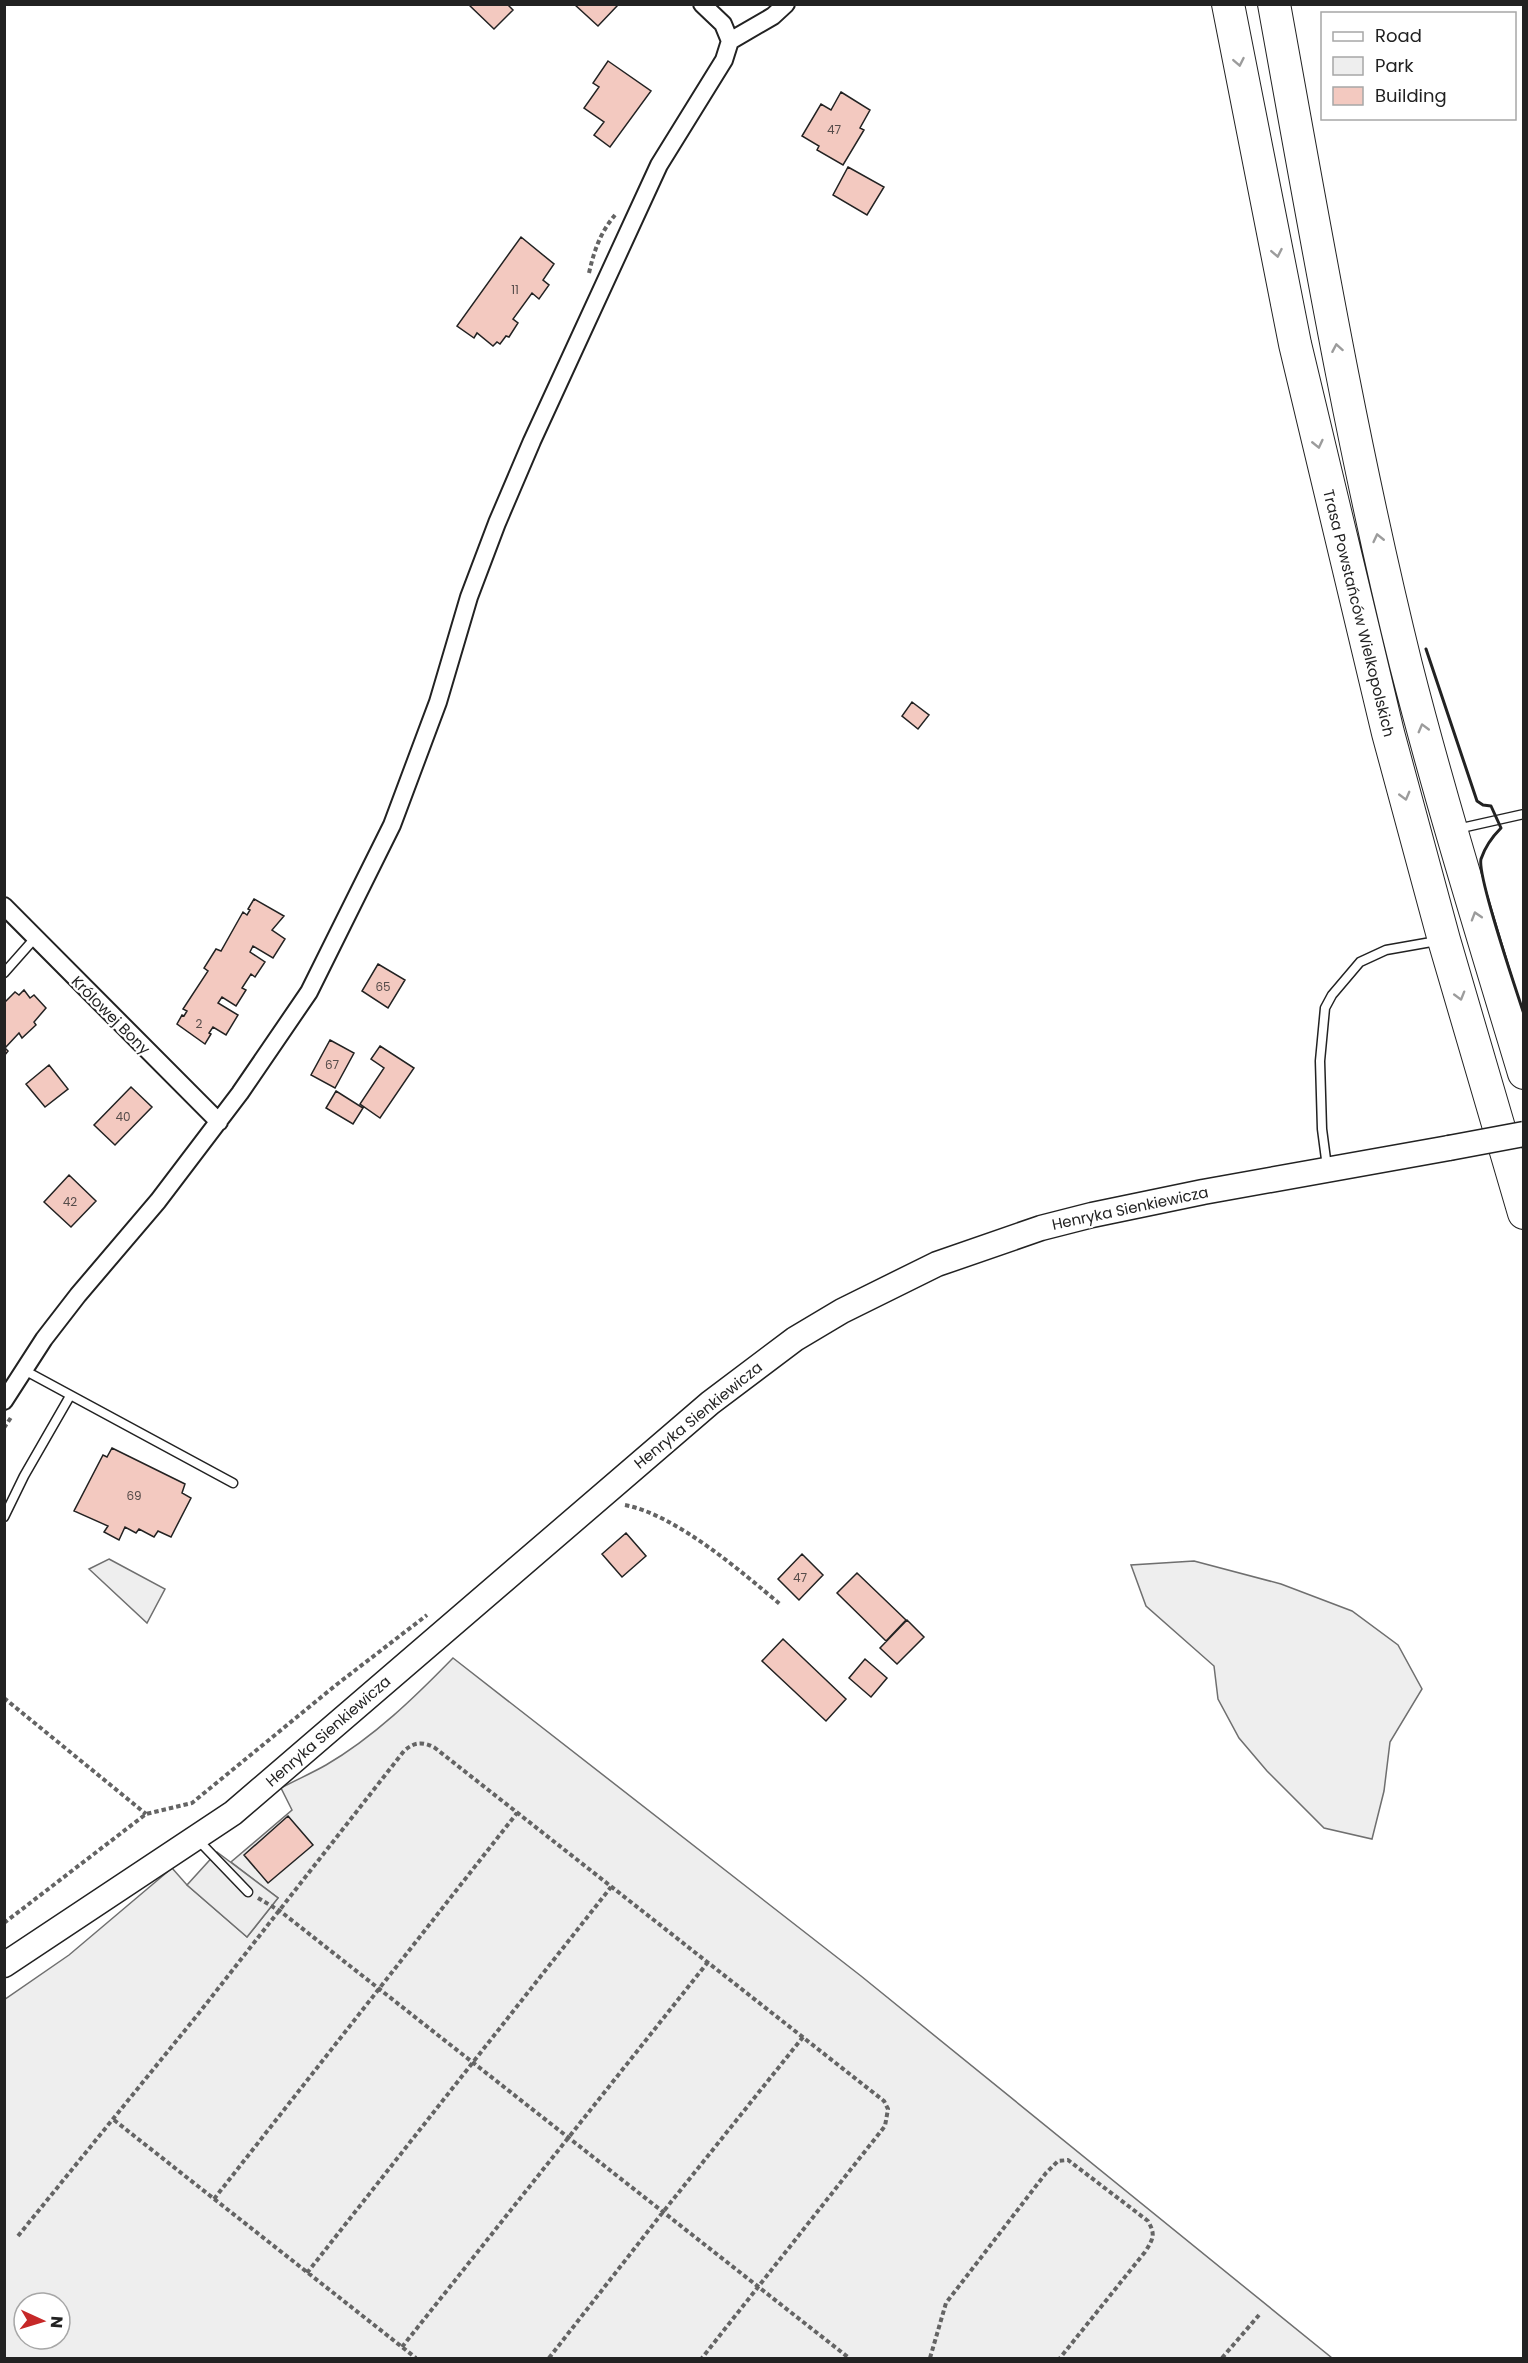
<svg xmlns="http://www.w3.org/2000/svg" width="1528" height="2363" font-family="Poppins,sans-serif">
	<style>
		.green { fill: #eee; stroke: #6f6f6f; stroke-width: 1.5; fill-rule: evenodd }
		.parking { fill: #ededed; stroke: #6f6f6f; stroke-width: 1.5 }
		.building { fill: #f3c9c0; stroke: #222; stroke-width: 1.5 }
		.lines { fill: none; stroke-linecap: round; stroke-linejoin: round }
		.lane-casing { stroke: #222; stroke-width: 11 }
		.street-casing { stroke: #222; stroke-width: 20 }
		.secondary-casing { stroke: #222; stroke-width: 27 }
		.highway-casing { stroke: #222; stroke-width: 34 }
		.path { stroke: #646464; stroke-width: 4; stroke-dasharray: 4.5 3; stroke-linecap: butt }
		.lane { stroke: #fff; stroke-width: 8 }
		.street { stroke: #fff; stroke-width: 16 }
		.secondary { stroke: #fff; stroke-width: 24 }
		.highway { stroke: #fff; stroke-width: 32 }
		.secondary-bridge-casing { stroke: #222; stroke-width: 27; stroke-linecap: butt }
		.secondary-bridge { stroke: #fff; stroke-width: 24 }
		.wall { stroke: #222; stroke-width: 3 }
		.oneway { stroke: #9c9c9c }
		.labels { text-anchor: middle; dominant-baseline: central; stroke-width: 4.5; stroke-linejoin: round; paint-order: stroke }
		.number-label { font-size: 12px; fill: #564c4a }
		.street-label { font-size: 15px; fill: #222; stroke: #fff }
	</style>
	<rect width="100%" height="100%" fill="#fff"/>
	<path class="green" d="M109 1559 165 1589 147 1623 89 1569Z
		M1194 1561 1281 1584 1352 1611 1398 1645 1422 1689 1390 1742 1384 1791 1372 1839 1324 1828 1267 1771 1239 1738 1218 1699 1214 1666 1146 1606 1131 1565Z
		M453 1658 861 1976 1332 2358H5L4 2000 69 1955 172 1868 187 1885 247 1937 278 1898 231 1862 292 1810 281 1788C296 1780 312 1773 326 1765 374 1737 415 1697 453 1658ZM24 2303H60V2339H24Z"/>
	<path class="parking" d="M217 1852 278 1898 247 1937 187 1885Z"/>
	<path class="building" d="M468 4H507L513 10 494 29Z
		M574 4H615L617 6 598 26Z
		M608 61 651 91 610 147 594 135 604 122 584 108 599 87 593 83Z
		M841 92 870 110 860 128 864 130 843 165 817 150 819 146 802 136 821 104 831 110Z
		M848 167 884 187 867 215 833 195Z
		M521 237 554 264 543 280 549 285 539 299 532 293 513 319 518 323 509 337 506 336 500 344 497 342 493 346 477 333 474 338 457 326Z
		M912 702 929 715 918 729 902 716Z
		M254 899 284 916 272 930 285 939 273 958 253 946 250 952 265 962 255 977 251 974 242 988 246 990 236 1006 222 997 218 1003 238 1015 226 1035 213 1027 209 1033 211 1034 205 1044 177 1024 182 1015 184 1016 187 1011 183 1009 208 971 204 968 216 949 221 951 243 912 247 915 250 910 248 909Z
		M378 964 405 980 388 1008 362 991Z
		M24 990 30 998 34 995 46 1008 34 1022 36 1025 22 1038 19 1033 5 1048 8 1051 4 1056V1003L15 992 19 995Z
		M330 1040 354 1053 335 1088 311 1075Z
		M380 1046 414 1068 380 1118 360 1104 384 1068 371 1059Z
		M49 1065 68 1089 45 1107 26 1084Z
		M131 1087 152 1107 115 1145 94 1125Z
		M336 1091 363 1108 353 1124 326 1108Z
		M69 1175 96 1201 71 1227 44 1202Z
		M112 1448 185 1484 182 1493 191 1498 171 1537 158 1531 154 1537 139 1529 136 1533 125 1527 119 1540 104 1532 108 1526 74 1511 103 1455 107 1457Z
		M626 1533 646 1556 622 1577 602 1554Z
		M802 1554 823 1575 799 1600 778 1579Z
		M857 1573 906 1620 886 1641 837 1593Z
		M907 1620 924 1637 897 1664 880 1648Z
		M783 1639 846 1699 826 1721 762 1661Z
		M865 1659 887 1678 871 1697 849 1678Z
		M288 1816 313 1845 268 1883 244 1855Z"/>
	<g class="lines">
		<defs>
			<path id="lane" d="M1457 829 1524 814
				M4 973 35 938
				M1327 1167 1322 1129 1320 1061 1325 1008 1332 995 1360 962 1386 950 1437 941
				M24 1370 233 1483
				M4 1517 24 1476 70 1396
				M198 1840 248 1892"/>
			<path id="street" d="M702 4 723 24 730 41
				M4 906 219 1122
				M4 1401 44 1339 78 1295 158 1201 240 1093 309 992 392 825 438 702 469 597 497 523 532 441 659 165 724 60 730 41 773 16 786 4"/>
			<path id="secondary" d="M4 1965 233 1813 710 1403 795 1339 842 1311 937 1264 1041 1228 1092 1215 1203 1192 1449 1148"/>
			<path id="highway" d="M1228 4 1295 344 1388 733 1444 940 1524 1213
				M1274 4C1314 225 1352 447 1406 665 1441 802 1483 937 1524 1073"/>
		</defs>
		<use href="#lane" class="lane-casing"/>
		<use href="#street" class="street-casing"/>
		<use href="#secondary" class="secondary-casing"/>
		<use href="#highway" class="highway-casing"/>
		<path class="path" d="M589 273C594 251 600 233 615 215
			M4 1428 12 1416
			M625 1505C676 1515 742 1572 781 1605
			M4 1698 146 1814
			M258 1898 280 1911 849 2358
			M4 1923 146 1814 192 1803 336 1685 427 1615
			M114 2120 416 2358
			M214 2199 517 1813
			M18 2236 199 2013 404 1751C414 1742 423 1741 435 1748L884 2101 888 2109 885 2126 702 2358
			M307 2273 611 1887
			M402 2347 708 1962
			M549 2358 663 2212 803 2037
			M930 2358 946 2303 1046 2173 1058 2161 1068 2160 1148 2221C1156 2235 1153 2239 1145 2252L1060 2358
			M1222 2358 1259 2315"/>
		<use href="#lane" class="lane"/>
		<use href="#street" class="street"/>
		<use href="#secondary" class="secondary"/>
		<use href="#highway" class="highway"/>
		<defs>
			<path id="secondary-bridge" d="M1449 1148 1524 1134"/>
		</defs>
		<use href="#secondary-bridge" class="secondary-bridge-casing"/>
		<use href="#secondary-bridge" class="secondary-bridge"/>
		<path class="wall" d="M1426 649 1477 801 1483 805 1491 806 1501 828C1492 837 1485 847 1481 859 1477 875 1516 990 1524 1014"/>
	</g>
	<defs><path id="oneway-chevron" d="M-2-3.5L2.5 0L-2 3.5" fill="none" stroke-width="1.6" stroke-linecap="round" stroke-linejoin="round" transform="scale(1.5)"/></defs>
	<g class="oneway">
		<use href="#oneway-chevron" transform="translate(1239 62) rotate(79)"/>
		<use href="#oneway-chevron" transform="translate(1277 253) rotate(79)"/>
		<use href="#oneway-chevron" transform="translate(1337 348) rotate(-100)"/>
		<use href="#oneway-chevron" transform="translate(1318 444) rotate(77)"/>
		<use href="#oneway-chevron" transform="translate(1378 538) rotate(-103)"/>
		<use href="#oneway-chevron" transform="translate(1423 728) rotate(-105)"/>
		<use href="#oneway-chevron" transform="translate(1405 796) rotate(75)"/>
		<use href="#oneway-chevron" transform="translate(1476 916) rotate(-107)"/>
		<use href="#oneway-chevron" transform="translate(1460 996) rotate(74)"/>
	</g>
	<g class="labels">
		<g class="number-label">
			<text x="834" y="129">47</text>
			<text x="515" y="289">11</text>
			<text x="383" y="986">65</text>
			<text x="199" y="1023">2</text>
			<text x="332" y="1064">67</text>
			<text x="123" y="1116">40</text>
			<text x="70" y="1201">42</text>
			<text x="134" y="1495">69</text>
			<text x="800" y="1577">47</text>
		</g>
		<g class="street-label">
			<text transform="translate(1359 613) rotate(76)">Trasa Powstańców Wielkopolskich</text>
			<text transform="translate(111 1015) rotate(45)">Królowej Bony</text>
			<text transform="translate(1130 1208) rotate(-12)">Henryka Sienkiewicza</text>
			<text transform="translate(698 1415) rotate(-39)">Henryka Sienkiewicza</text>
			<text transform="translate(328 1731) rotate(-41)">Henryka Sienkiewicza</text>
		</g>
	</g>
	<rect width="1528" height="2363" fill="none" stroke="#222222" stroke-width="12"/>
	<rect x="1321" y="12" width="195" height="108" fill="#ffffff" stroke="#a7a7a7" stroke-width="1.5"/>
	<rect x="1333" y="32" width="30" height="9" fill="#ffffff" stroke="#a7a7a7" stroke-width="1.5"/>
	<text x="1375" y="42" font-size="18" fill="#222222">Road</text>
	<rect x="1333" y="57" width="30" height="18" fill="#eeeeee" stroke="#a7a7a7" stroke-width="1.5"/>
	<text x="1375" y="72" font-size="18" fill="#222222">Park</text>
	<rect x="1333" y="87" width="30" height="18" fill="#f3c9c0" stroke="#a7a7a7" stroke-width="1.5"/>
	<text x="1375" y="102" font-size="18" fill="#222222">Building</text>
	<g transform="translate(42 2321) rotate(94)"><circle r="28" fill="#ffffff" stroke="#a7a7a7" stroke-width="1.5"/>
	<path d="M0-4.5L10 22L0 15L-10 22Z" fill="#c62828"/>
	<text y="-9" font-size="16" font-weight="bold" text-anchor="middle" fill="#222222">N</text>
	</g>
</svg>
